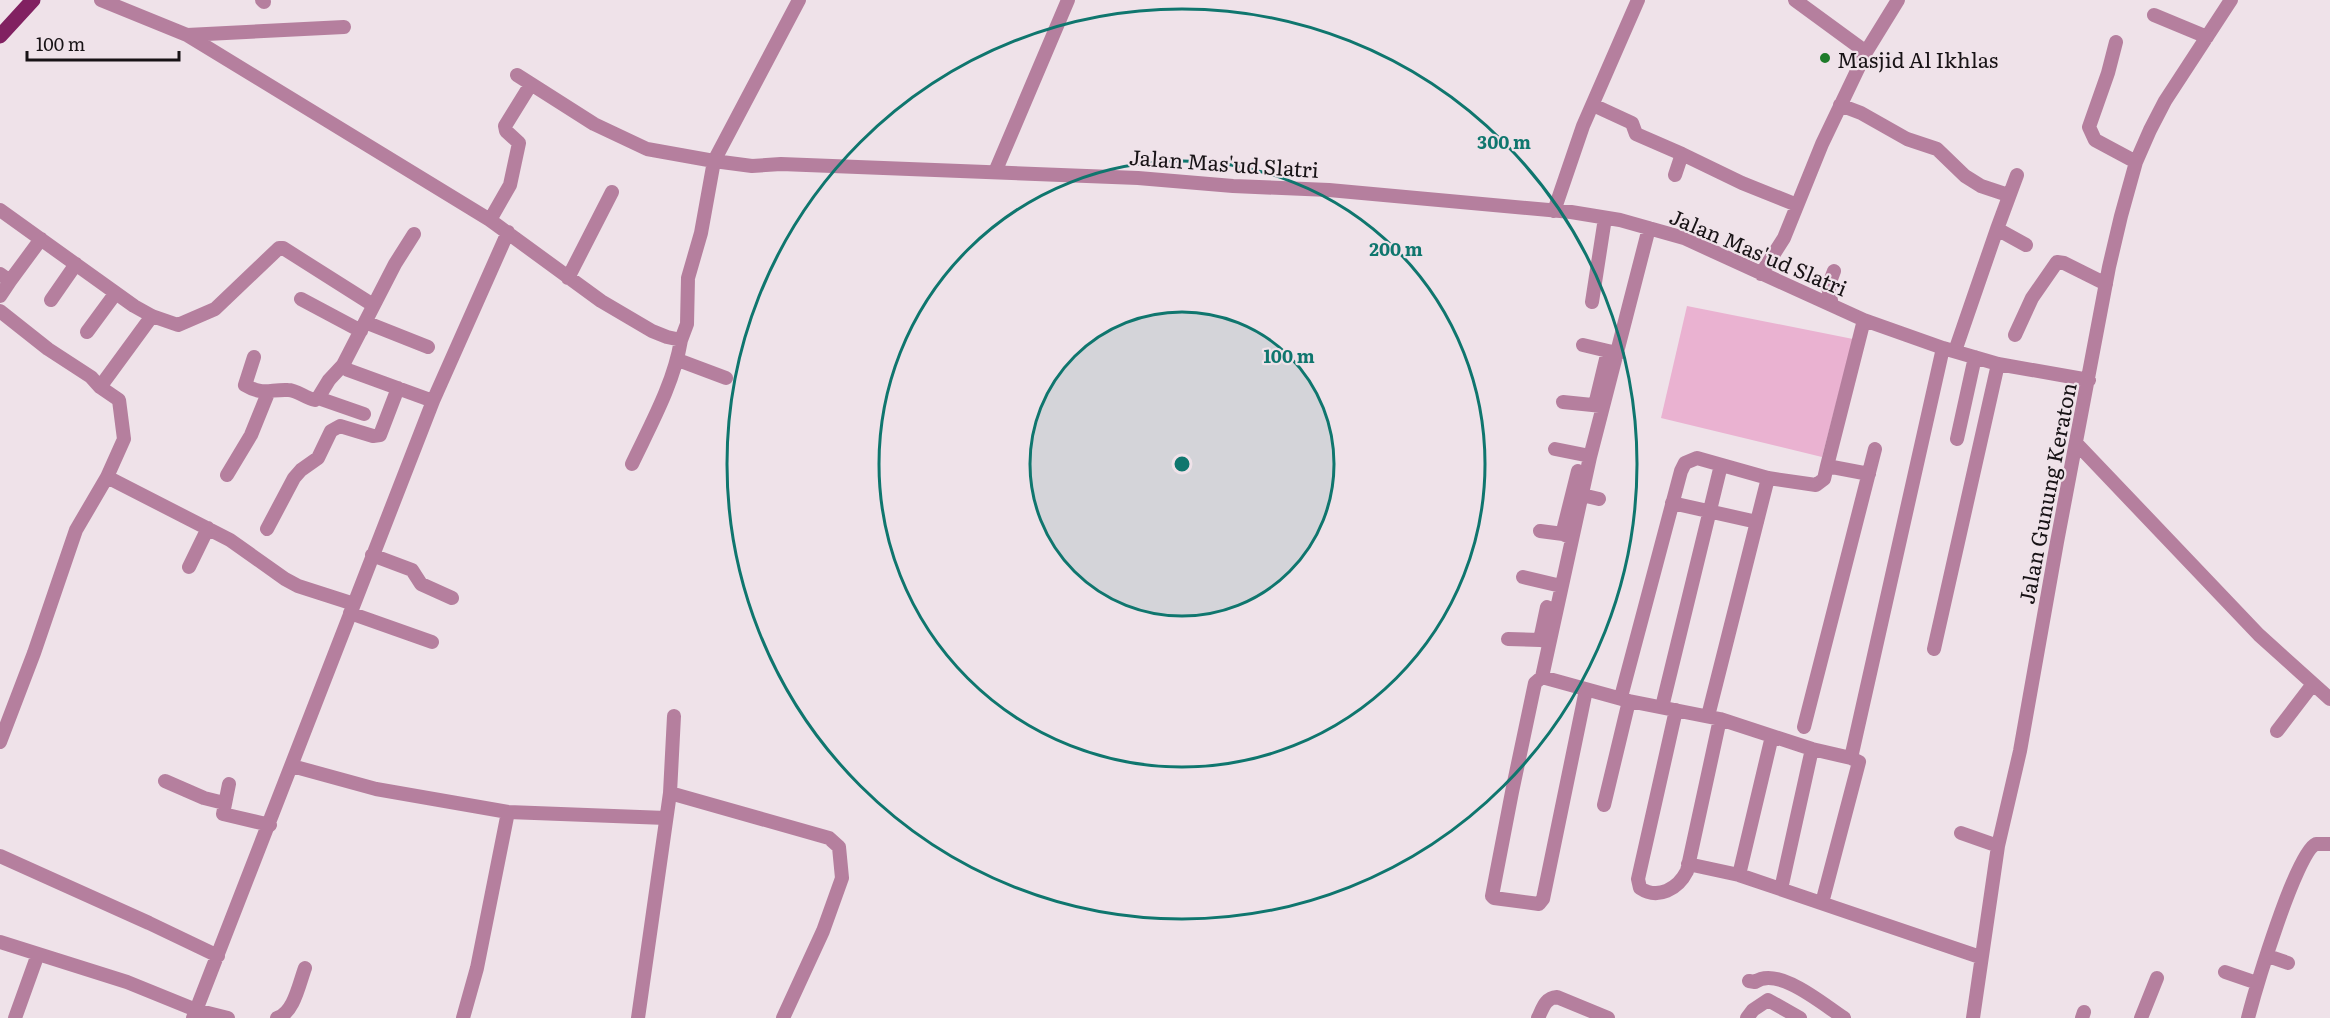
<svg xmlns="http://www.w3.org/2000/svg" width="2330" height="1018" font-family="Literata,serif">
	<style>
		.grass { fill: #eab2d1 }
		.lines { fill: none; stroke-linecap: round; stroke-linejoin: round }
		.minor { stroke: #b57f9e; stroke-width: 14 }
		.major { stroke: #812161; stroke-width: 15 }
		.ring { fill: none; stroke: #0f766e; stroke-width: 3 }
		.poi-dot { fill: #1e7b2a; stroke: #efe2e9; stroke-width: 2 }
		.labels { text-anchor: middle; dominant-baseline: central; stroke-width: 4.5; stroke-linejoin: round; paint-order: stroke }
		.poi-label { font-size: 21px; fill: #181316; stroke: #efe2e9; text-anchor: start }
		.street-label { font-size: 21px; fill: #181316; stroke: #efe2e9 }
		.centre { fill: #0f766e; stroke: #efe2e9; stroke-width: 3 }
		.ring-label { font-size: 18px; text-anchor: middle; font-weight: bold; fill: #0f766e; stroke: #efe2e9; stroke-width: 4.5; stroke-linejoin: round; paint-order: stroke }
	</style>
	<rect width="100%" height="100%" fill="#efe2e9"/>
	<path class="grass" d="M1687 306 1853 339 1822 457 1661 418Z"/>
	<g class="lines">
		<path class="minor" d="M101 0 187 35 490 220 601 301 652 331 667 337 681 340 687 324 688 278 701 233 714 161 752 166 781 164 1138 178 1233 186 1329 190 1571 212 1620 220 1684 238 1864 320 1943 348 1998 364 2089 380
			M262 0 264 2
			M1795 0 1866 52
			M2154 15 2207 37
			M187 35 344 27
			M2116 42 2108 73 2089 127 2095 140 2136 162
			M517 75 594 124 647 149 714 161 799 0
			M1593 105 1632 123 1636 134 1682 154 1675 175
			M1840 105 1861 113 1907 139 1937 149 1965 176 1981 186 2008 195
			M1682 154 1742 183 1797 205
			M995 172 1068 0
			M0 210 134 306 152 316 178 325 215 309 279 248H283L373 305
			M1554 211 1583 126 1638 0
			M490 220 510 185 519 143 506 131 505 126 531 84
			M1997 229 2017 175
			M414 234 395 264 343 365 348 370 433 401
			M0 274 10 281 41 239
			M1761 274 1784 238 1822 144 1866 52 1898 0
			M568 278 612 192
			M0 296 10 281
			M301 299 361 331
			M51 300 76 264
			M1592 302 1605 218
			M1832 305 1828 287 1834 271
			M0 311 48 349 91 377 100 387 119 400 124 439 107 477
			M365 322 428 347
			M87 332 115 294
			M2015 335 2032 298 2057 262 2064 263 2106 284
			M1583 345 1608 351
			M1955 351 1997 229 2026 245
			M254 357 245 385C263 396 270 389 288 390 297 390 305 398 315 400L318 398 364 414
			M678 360 726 378
			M100 387 152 316
			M318 398 329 380 343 365
			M1563 402 1602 406
			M1595 405 1608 351 1618 354
			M1957 439 1975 357
			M2076 443 2259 635 2330 699
			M1555 449 1585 455
			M632 464C651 424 674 383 681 340
			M1827 466 1869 474
			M227 475 251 435 268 393
			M1582 495 1599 499
			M1672 503 1757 522
			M267 529 294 478 301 470 318 458 331 431 340 426 373 436 380 435 398 388
			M1540 531 1563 534
			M1572 538 1563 534V531L1578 471
			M372 555 412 570 421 584 452 598
			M189 567 208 528
			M1523 577 1561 586
			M1547 607 1540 640 1549 641
			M350 613 432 642
			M1508 639 1540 640
			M1934 649 1998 364
			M1542 677 1590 457 1649 228
			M1586 690 1543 899 1539 904 1494 898 1492 896 1512 792 1535 683 1542 677 1629 701 1720 719 1812 749 1851 758 1943 348
			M1621 697 1681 471 1685 463 1697 458 1768 478 1816 485 1824 479 1827 466 1864 320
			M1662 707 1721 465
			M1676 710 1638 879 1640 888C1658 900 1678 889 1687 871L1720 719
			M1708 716 1768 478
			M1804 727 1875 449
			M2277 731 2313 684
			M0 742 34 653 76 530 107 477 230 540 285 579 298 586 354 604
			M292 766 376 789 508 812 666 818
			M165 781 204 798 224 803
			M229 784 223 814 270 825
			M670 793 829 838 839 847 842 878 823 931 783 1018
			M1604 805 1629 701
			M1961 833 1998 846
			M0 856 149 923 218 956
			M1688 864 1739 875 1980 957
			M1739 875 1772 736
			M1781 889 1812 749
			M1822 903 1859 762 1851 758
			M0 942 127 982 196 1010 228 1018
			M2268 956 2288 963
			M2225 972 2257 983
			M1749 981 1755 982C1778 965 1825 1006 1844 1018
			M15 1018 38 954
			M193 1018 433 401 508 232
			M277 1018C294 1013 299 984 305 968
			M463 1018 477 968 508 812
			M638 1018 670 793 674 716
			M1538 1018C1543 1008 1545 998 1557 997L1608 1018
			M1747 1018 1753 1010 1768 1000 1800 1018
			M1973 1018 1998 846 2020 751 2057 542 2109 267 2121 216 2136 162 2150 130 2165 101 2231 0
			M2082 1018 2084 1012
			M2141 1018 2157 978
			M2248 1018C2255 991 2296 852 2316 844H2330"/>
		<path class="major" d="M0 36 33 0"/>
	</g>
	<circle cx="1182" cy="464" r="152" fill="#0f766e" fill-opacity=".12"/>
	<g class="ring">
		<circle cx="1182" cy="464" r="152"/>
		<circle cx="1182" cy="464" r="303"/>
		<circle cx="1182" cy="464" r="455"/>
	</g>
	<circle class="poi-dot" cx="1825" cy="58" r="6"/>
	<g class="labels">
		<g class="poi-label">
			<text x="1837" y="58">Masjid Al Ikhlas</text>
		</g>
		<g class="street-label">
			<text transform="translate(1224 162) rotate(4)">Jalan Mas'ud Slatri</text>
			<text transform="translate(1759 251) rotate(23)">Jalan Mas'ud Slatri</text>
			<text transform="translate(2046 493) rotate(-79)">Jalan Gunung Keraton</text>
		</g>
	</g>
	<circle cx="1182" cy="464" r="9" class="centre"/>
	<g class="ring-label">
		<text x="1504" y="149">300 m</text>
		<text x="1396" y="256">200 m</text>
		<text x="1289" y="363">100 m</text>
	</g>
	<path d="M27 51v9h152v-9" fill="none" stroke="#181316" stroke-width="3"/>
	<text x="36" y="51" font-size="18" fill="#181316" stroke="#efe2e9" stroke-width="4.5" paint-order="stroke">100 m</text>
</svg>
